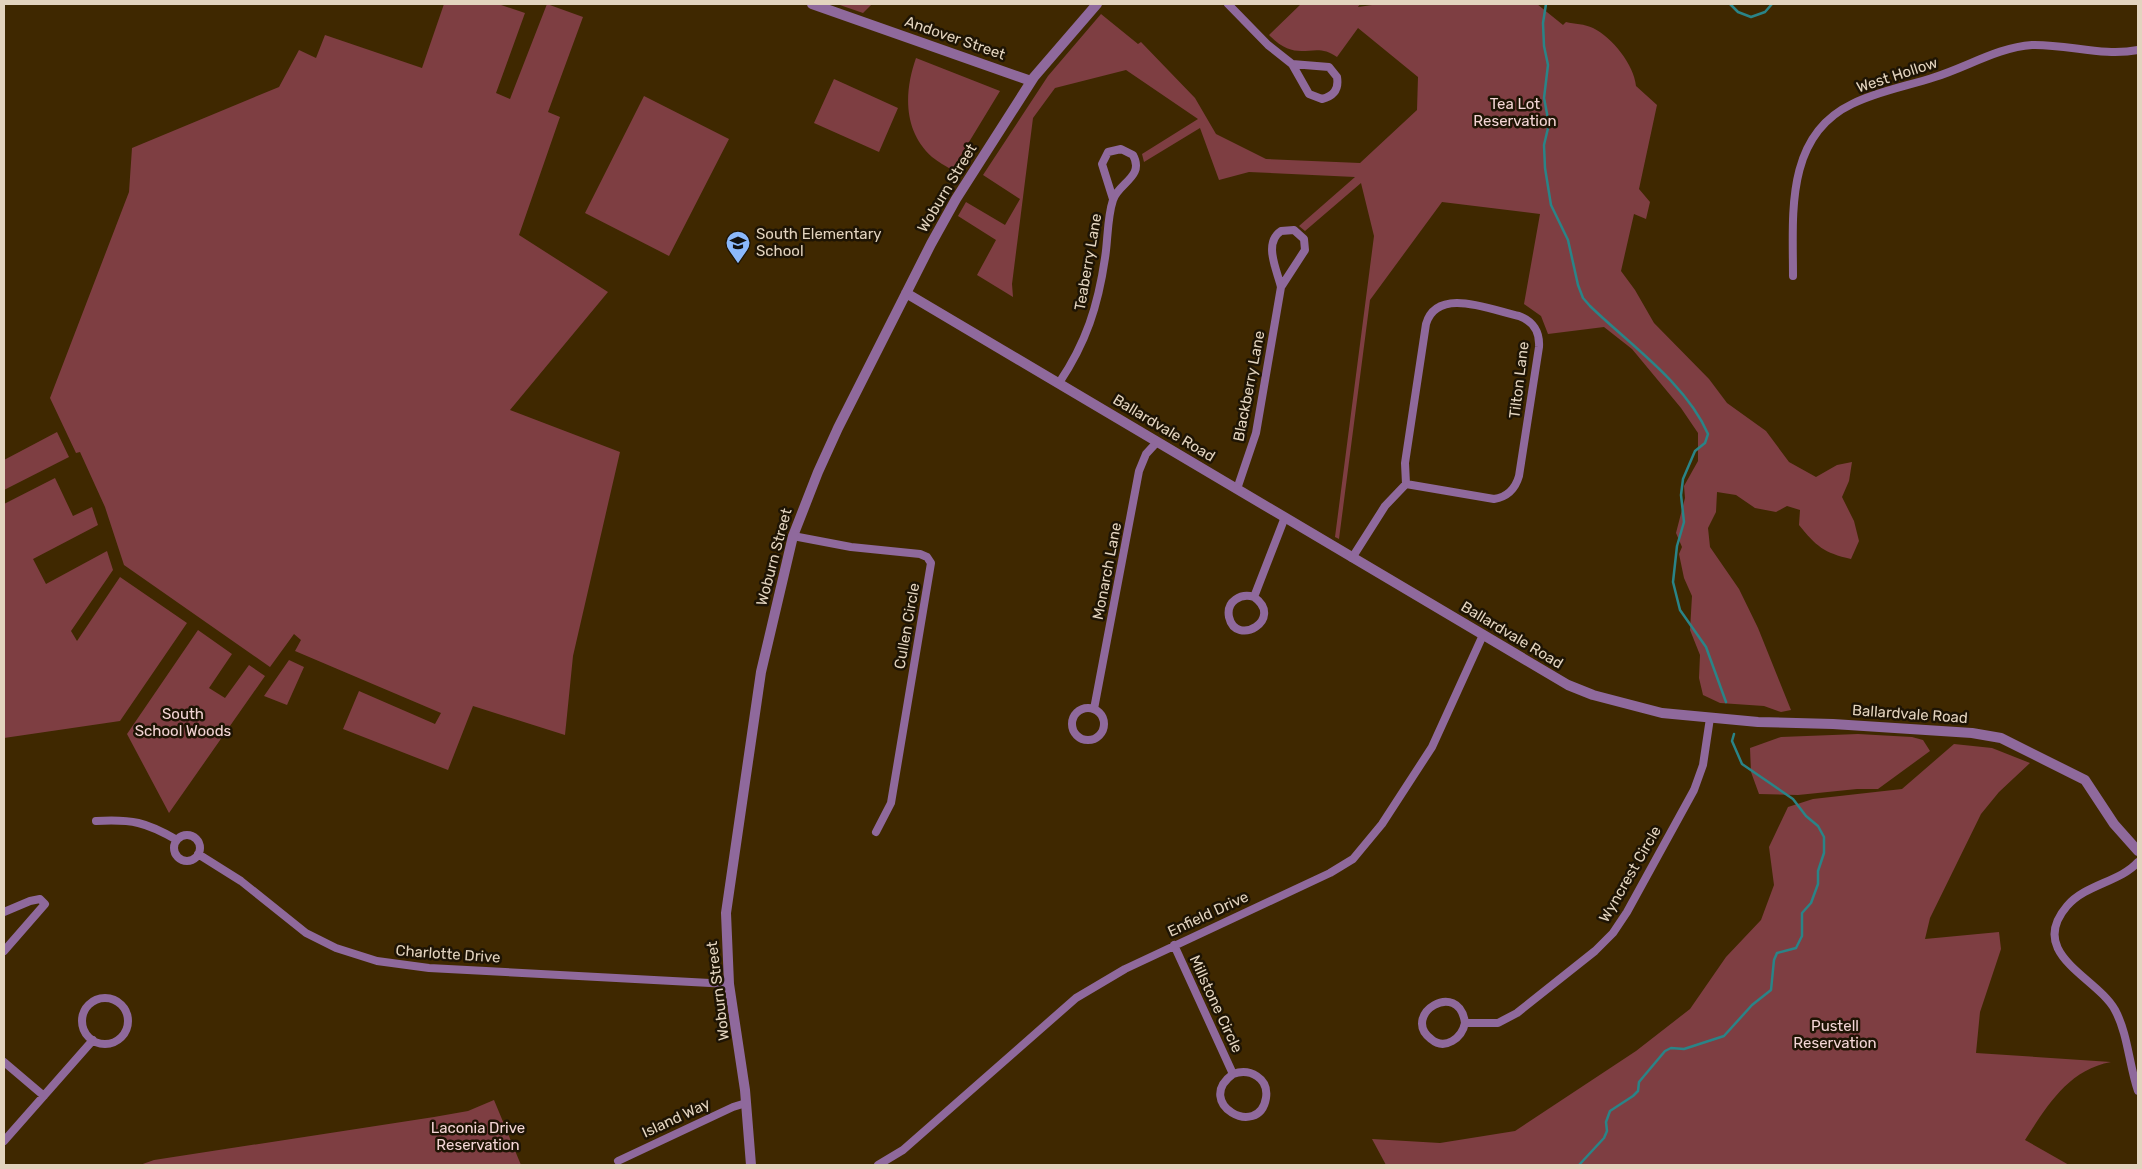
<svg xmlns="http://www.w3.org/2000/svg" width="2142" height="1169" font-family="Rubik,sans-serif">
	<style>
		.green { fill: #7e3e42 }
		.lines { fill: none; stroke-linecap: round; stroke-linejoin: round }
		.stream { stroke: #2a8487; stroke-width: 2.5 }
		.minor { stroke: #8f699c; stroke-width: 8 }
		.tertiary { stroke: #8f699c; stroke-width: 10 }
		.labels { text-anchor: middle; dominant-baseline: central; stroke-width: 5; stroke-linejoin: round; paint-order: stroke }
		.street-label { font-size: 15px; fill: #e3d4bf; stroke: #1e1404 }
		.park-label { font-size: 15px; fill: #f3d5d5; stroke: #1e1404 }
		.poi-label { font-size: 15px; fill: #e3d4bf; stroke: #1e1404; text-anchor: start }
	</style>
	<rect width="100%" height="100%" fill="#3f2800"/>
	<path class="green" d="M444 4H498L525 13 496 93 510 99 547 4 583 17 548 112 560 117 519 235 608 292 510 410 620 452 573 656 565 735 473 706 448 770 343 729 359 691 435 724 441 713 295 651 301 640 294 634 270 667 124 565 105 507 80 452 76 453 50 398 129 192 132 148 279 87 299 50 316 58 325 35 422 68Z
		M837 4H872L863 13Z
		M1301 4H1360L1358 7 1379 4H1537L1563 25 1566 22C1574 24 1585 24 1593 28 1612 37 1634 65 1636 86L1657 105 1639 189 1650 202 1646 219 1634 214 1621 271 1635 290 1654 323 1709 379 1727 403 1766 431 1789 462 1816 477 1837 465 1852 462 1849 481 1842 497 1854 521 1859 541 1851 559C1824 553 1816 546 1799 525L1800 510 1787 506 1776 512 1755 508 1736 495 1717 492 1716 512 1708 528 1710 547 1739 589 1758 628 1791 710 1781 712 1764 706 1720 703 1703 695 1699 678 1700 655 1690 630 1692 596 1684 578 1679 554 1682 547 1676 533 1685 498 1684 486 1698 461V433L1681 408 1632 349 1604 327 1548 334 1541 316 1524 304 1540 214 1442 202 1370 300 1339 539 1335 537 1374 236 1361 183 1305 231 1299 226 1355 177 1249 172 1219 180 1200 128 1144 162 1142 154 1198 119 1126 70 1055 88 1033 118 1012 284 1013 297 977 275 996 240 958 216 966 202 1005 225 1020 199 983 175 1048 76 1101 14 1138 44 1141 42 1195 98 1216 134 1266 159 1360 163 1417 110 1418 77 1358 28 1337 57C1313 39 1299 66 1269 35Z
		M916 58 1000 91 952 170C946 166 938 162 932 157 903 131 904 92 916 58Z
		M834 79 898 108 879 152 814 123Z
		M644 96 729 139 669 256 585 213Z
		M57 432 69 457 4 490V460Z
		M55 478 73 516 92 507 98 525 33 559 46 584 107 551 113 570 71 631 77 641 120 577 187 623 120 721 4 738V504Z
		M198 630 232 654 209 688 225 698 249 665 265 676 169 813 127 734Z
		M289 660 304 667 287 705 264 696Z
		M1858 734 1912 737 1923 740 1930 751 1878 789H1857L1798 795 1759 794 1751 772 1750 748 1781 737Z
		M1954 744 1992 748 2030 763 1999 792 1981 814 1930 918 1925 939 1999 932 2001 949 1980 1012 1976 1053 2111 1062C2068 1070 2047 1106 2025 1140L2069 1165H1386L1372 1139 1440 1143 1515 1131 1636 1051 1690 1009 1726 957 1761 920 1774 885 1769 847 1788 807 1813 799 1902 789Z
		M494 1100 521 1165H140L154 1160 434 1117 468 1111Z"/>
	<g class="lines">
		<path class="stream" d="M1546 4 1543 23 1544 46 1548 65 1544 98 1549 124 1544 145 1545 168 1551 205 1568 240 1578 285 1583 298 1590 306C1629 344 1686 383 1708 434L1705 443 1695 451 1683 479 1681 495 1684 522 1677 546 1673 582 1680 610 1706 647 1726 702
			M1730 4 1738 12 1751 17 1765 12 1772 4
			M1579 1165 1604 1138 1607 1131 1606 1122 1610 1111 1633 1096 1638 1091 1639 1082 1665 1051 1671 1048 1684 1049 1724 1036 1752 1005 1771 990 1774 960 1777 953 1796 948 1802 936V913L1811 903 1818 884V871L1824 853V837L1818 826 1806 816 1793 799 1742 764 1732 741 1734 734"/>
		<path class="minor" d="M1228 4 1268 45 1292 64 1309 94 1322 99C1334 96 1339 89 1337 77L1329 67 1292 64
			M1793 276C1793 214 1785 136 1852 104 1878 91 1908 86 1935 77 1967 67 1999 47 2032 45 2068 44 2103 57 2138 50
			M1059 383C1086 343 1098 306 1105 258 1108 240 1107 218 1113 200 1118 183 1145 177 1133 155L1121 149 1108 152 1102 164 1113 199
			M1237 489 1256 433 1281 287 1305 250 1304 239 1294 230 1281 231C1263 243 1277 270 1281 287
			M793 536 851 547 920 554 927 557 931 563 891 803 876 832
			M1352 558 1385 506 1406 484 1405 463 1426 324C1437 286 1491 310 1519 316 1533 321 1540 332 1539 347L1519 476C1515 490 1507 497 1494 499L1406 484
			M1254 597C1241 593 1226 601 1229 617 1236 648 1285 619 1254 597L1285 517
			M1072 724a16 16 0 1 1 32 0a16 16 0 1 1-32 0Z
			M1094 709 1139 471 1146 454 1157 442
			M96 821C132 819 146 822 177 840
			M174 848a13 13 0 1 1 26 0a13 13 0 1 1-26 0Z
			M198 854 241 881 306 933 336 948 377 961 429 968 729 984
			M2138 862C2120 882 2086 884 2067 906 2026 954 2097 977 2115 1010 2128 1034 2129 1065 2138 1091
			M4 912 30 901 40 899 45 904 4 951
			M1174 945 1233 1074C1193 1103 1259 1140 1266 1098 1269 1078 1250 1068 1233 1074
			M82 1021a23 23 0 1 1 46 0a23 23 0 1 1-46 0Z
			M1465 1023C1462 1038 1445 1051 1431 1039 1400 1015 1459 978 1465 1023H1498L1517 1013 1595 951 1613 933 1627 912 1694 790 1703 765 1710 718
			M4 1062 44 1096
			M4 1141 93 1040
			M618 1161 733 1107 746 1103
			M878 1165 903 1150 1076 998 1125 969 1330 873 1353 859 1382 824 1432 747 1483 635"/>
		<path class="tertiary" d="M812 4 1031 81
			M906 293 1568 685 1593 695 1662 713 1758 722 1833 724 1972 733 2001 738 2085 780 2114 824 2138 851
			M751 1165 745 1090 729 984 726 913 761 672 793 536 818 472 838 428 931 244 956 199 1034 77 1097 4"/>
	</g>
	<defs>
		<symbol id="school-pin" viewBox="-11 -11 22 30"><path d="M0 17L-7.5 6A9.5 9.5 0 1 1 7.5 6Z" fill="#8bb9fc" stroke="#1e1404"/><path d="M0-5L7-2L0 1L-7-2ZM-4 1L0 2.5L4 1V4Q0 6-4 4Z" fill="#111"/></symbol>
	</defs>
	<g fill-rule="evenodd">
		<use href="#school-pin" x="724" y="229" width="28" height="38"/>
	</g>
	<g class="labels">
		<g class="street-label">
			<text transform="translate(955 38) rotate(19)">Andover Street</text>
			<text transform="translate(1897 75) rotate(-18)">West Hollow</text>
			<text transform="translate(947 188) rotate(-59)">Woburn Street</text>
			<text transform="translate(1088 262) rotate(-80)">Teaberry Lane</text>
			<text transform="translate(1519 380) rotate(-83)">Tilton Lane</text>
			<text transform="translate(1249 386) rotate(-79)">Blackberry Lane</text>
			<text transform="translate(1164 428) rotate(31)">Ballardvale Road</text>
			<text transform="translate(774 557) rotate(-75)">Woburn Street</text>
			<text transform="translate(1107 571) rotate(-79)">Monarch Lane</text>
			<text transform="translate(907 626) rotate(-80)">Cullen Circle</text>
			<text transform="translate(1512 635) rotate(31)">Ballardvale Road</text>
			<text transform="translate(1910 714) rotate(4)">Ballardvale Road</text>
			<text transform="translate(1630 874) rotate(-60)">Wyncrest Circle</text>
			<text transform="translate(1208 914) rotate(-25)">Enfield Drive</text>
			<text transform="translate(448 954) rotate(4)">Charlotte Drive</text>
			<text transform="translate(718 991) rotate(-97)">Woburn Street</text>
			<text transform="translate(1216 1004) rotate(65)">Millstone Circle</text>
			<text transform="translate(676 1118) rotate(-25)">Island Way</text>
		</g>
		<g class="park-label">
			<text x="1515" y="104">Tea Lot<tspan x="1515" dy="17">Reservation</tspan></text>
			<text x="183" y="714">South<tspan x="183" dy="17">School Woods</tspan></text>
			<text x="1835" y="1026">Pustell<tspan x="1835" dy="17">Reservation</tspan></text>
			<text x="478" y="1128">Laconia Drive<tspan x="478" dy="17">Reservation</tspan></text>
		</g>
		<g class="poi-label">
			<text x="756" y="234">South Elementary<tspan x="756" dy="17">School</tspan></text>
		</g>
	</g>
	<rect width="2142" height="1169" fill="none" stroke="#e3d4bf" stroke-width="10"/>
</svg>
